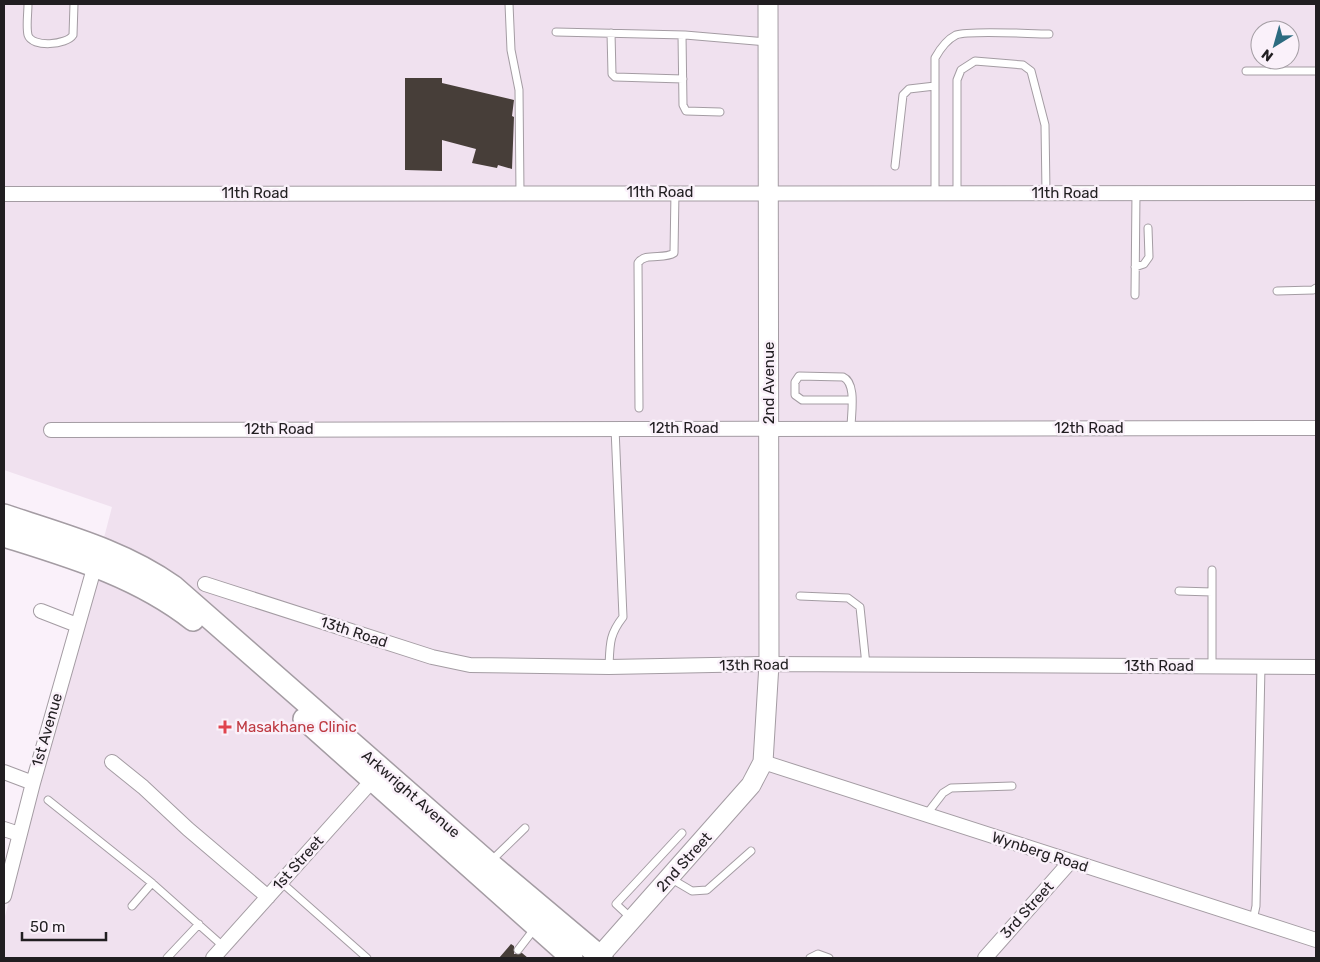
<svg xmlns="http://www.w3.org/2000/svg" width="1320" height="962" font-family="Rubik,sans-serif">
	<style>
		.built { fill: #f0e1ef; fill-rule: evenodd }
		.building { fill: #473e39 }
		.lines { fill: none; stroke-linecap: round; stroke-linejoin: round }
		.lane-casing { stroke: #a49ca3; stroke-width: 9 }
		.street-casing { stroke: #a49ca3; stroke-width: 16 }
		.secondary-casing { stroke: #a49ca3; stroke-width: 21 }
		.primary-casing { stroke: #a49ca3; stroke-width: 24 }
		.lane { stroke: #fff; stroke-width: 7 }
		.street { stroke: #fff; stroke-width: 14 }
		.secondary { stroke: #fff; stroke-width: 19 }
		.primary { stroke: #fff; stroke-width: 21 }
		.health-dot { fill: #e0444e; stroke: #faf1fa; stroke-width: 2 }
		.labels { text-anchor: middle; dominant-baseline: central; stroke-width: 5; stroke-linejoin: round; paint-order: stroke }
		.street-label { font-size: 15px; fill: #211e21; stroke: #faf1fa }
		.health-label { font-size: 15px; fill: #be3a42; stroke: #faf1fa; text-anchor: start }
	</style>
	<rect width="100%" height="100%" fill="#faf1fa"/>
	<path class="built" d="M4 4H1316V958H4V920L112 507 4 470ZM1260 30H1290V60H1260Z"/>
	<path class="building" d="M405 78H442V83L514 100 512 116 514 117 512 169 498 165 497 168 472 163 476 149 442 140V171L405 170Z
		M511 944 514 946V954L522 953 528 958H499Z"/>
	<g class="lines">
		<defs>
			<path id="lane" d="M28 4C28 13 26 27 28 35 32 48 67 45 73 35L74 4
				M509 4 511 50 519 90 520 193
				M556 32 685 35 766 42
				M611 33 612 74 615 77 683 79
				M682 35 683 105 686 111 720 112
				M1246 71H1316
				M895 166 903 95 909 89 935 86
				M935 192V58C940 49 946 40 956 35 969 30 1030 34 1049 34
				M957 192V80L961 70 975 61 1023 65 1031 71 1045 125 1046 192
				M1135 267 1144 264 1149 257 1148 228
				M1277 291 1313 290 1316 288
				M1135 295 1136 193
				M851 400H802L795 395V382L799 376 843 377C857 383 851 414 851 428
				M639 408 638 263C645 252 664 260 674 253L675 192
				M1212 570V666
				M1179 591 1212 592
				M800 596 848 598 860 607 866 665
				M609 667C610 644 609 635 623 617L615 428
				M48 800 152 883 224 947
				M926 815 943 793 951 788 1012 786
				M491 861 525 828
				M670 878 692 891 707 890 751 851
				M281 882 367 958
				M132 906 152 883
				M632 919 616 904 682 833
				M1253 920 1256 906 1261 666
				M518 950 535 928
				M167 958 199 924
				M810 958 818 954 829 958"/>
			<path id="street" d="M4 194 1316 193
				M51 430 1316 428
				M205 584 432 657 470 665 609 667 769 664 1316 667
				M41 611 77 625
				M112 762 143 787 188 829 268 897
				M763 762 1316 940
				M4 772 33 783
				M4 829 19 834
				M4 896 33 783 95 565
				M213 958 378 774
				M985 958 1070 862"/>
			<path id="secondary" d="M598 958 751 785 763 762 769 664 768 4"/>
			<path id="primary" d="M4 515C63 535 122 550 173 586L489 863 602 958
				M4 536C71 557 137 576 193 620
				M304 719 572 958"/>
		</defs>
		<use href="#lane" class="lane-casing"/>
		<use href="#street" class="street-casing"/>
		<use href="#secondary" class="secondary-casing"/>
		<use href="#primary" class="primary-casing"/>
		<use href="#lane" class="lane"/>
		<use href="#street" class="street"/>
		<use href="#secondary" class="secondary"/>
		<use href="#primary" class="primary"/>
	</g>
	<path class="health-dot" d="M222.5 719.5h5v5h5v5h-5v5h-5v-5h-5v-5h5z"/>
	<g class="labels">
		<g class="street-label">
			<text x="660" y="192">11th Road</text>
			<text x="255" y="193">11th Road</text>
			<text x="1065" y="193">11th Road</text>
			<text transform="translate(769 383) rotate(-90)">2nd Avenue</text>
			<text x="684" y="428">12th Road</text>
			<text x="1089" y="428">12th Road</text>
			<text x="279" y="429">12th Road</text>
			<text transform="translate(354 632) rotate(18)">13th Road</text>
			<text transform="translate(754 665) rotate(-1)">13th Road</text>
			<text x="1159" y="666">13th Road</text>
			<text transform="translate(47 730) rotate(-74)">1st Avenue</text>
			<text transform="translate(411 794) rotate(41)">Arkwright Avenue</text>
			<text transform="translate(1040 852) rotate(18)">Wynberg Road</text>
			<text transform="translate(684 862) rotate(-48)">2nd Street</text>
			<text transform="translate(298 863) rotate(-48)">1st Street</text>
			<text transform="translate(1027 910) rotate(-48)">3rd Street</text>
		</g>
		<g class="health-label">
			<text x="236" y="727">Masakhane Clinic</text>
		</g>
	</g>
	<rect width="1320" height="962" fill="none" stroke="#211e21" stroke-width="10"/>
	<g transform="translate(1275 45) rotate(217)"><circle r="24" fill="#faf1fa" stroke="#a39da3"/>
	<path d="M0-4L9 19L0 12L-9 19Z" fill="#2c6b80"/>
	<text y="-8" font-size="14" font-weight="bold" text-anchor="middle" fill="#211e21">N</text>
	</g>
	<path d="M22 932v8h84v-8" fill="none" stroke="#211e21" stroke-width="2.5"/>
	<text x="30" y="932" font-size="15" fill="#211e21" stroke="#faf1fa" stroke-width="4" paint-order="stroke">50 m</text>
</svg>
